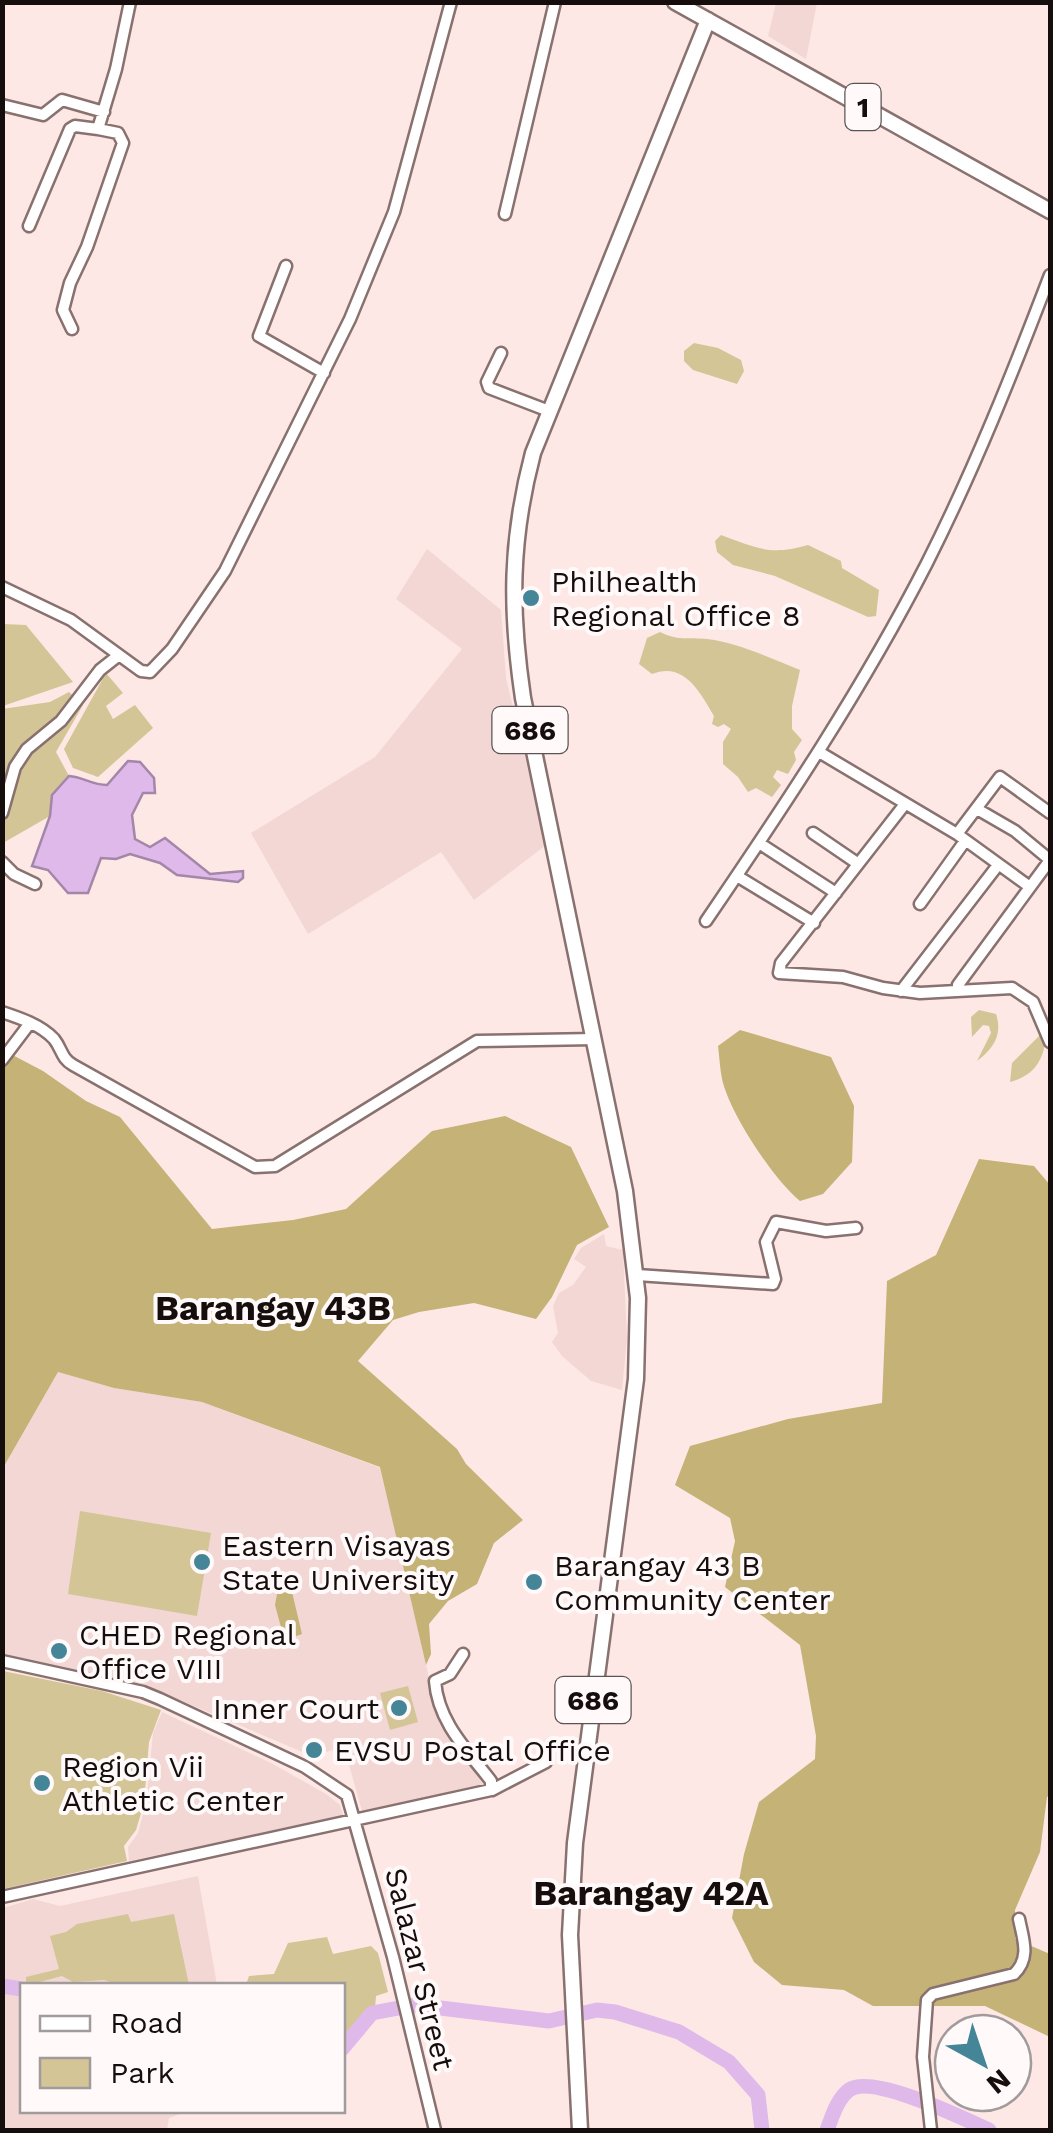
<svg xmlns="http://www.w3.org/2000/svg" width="1053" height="2133" font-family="'Work Sans',sans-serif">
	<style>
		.built { fill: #f2d7d4 }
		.green { fill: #d3c596 }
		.forest { fill: #c4b277 }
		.water { fill: #dfb9ea; stroke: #a386a8; stroke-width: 2.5 }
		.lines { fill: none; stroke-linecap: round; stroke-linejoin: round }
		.river { stroke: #dfb9ea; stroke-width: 15 }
		.minor-casing { stroke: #88716e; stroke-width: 15 }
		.major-casing { stroke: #88716e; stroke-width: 19 }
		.minor { stroke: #fff; stroke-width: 10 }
		.major { stroke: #fff; stroke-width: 14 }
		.poi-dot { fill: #448598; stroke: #fff9f9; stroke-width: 4 }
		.labels { text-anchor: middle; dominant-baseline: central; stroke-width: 8; stroke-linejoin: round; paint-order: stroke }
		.shield { fill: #fff9f9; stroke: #5c5454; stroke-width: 2.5 }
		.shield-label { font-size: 28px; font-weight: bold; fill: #160e0d }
		.poi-label { font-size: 30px; fill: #160e0d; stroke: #fff9f9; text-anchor: start }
		.street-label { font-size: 30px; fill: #160e0d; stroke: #fff9f9 }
		.quarter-label { font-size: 35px; font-weight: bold; fill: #160e0d; stroke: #fff9f9 }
	</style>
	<rect width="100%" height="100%" fill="#fde8e5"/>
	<path class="built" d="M776 3H817L806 59 768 36Z
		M427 549 501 610 506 678 546 845 474 900 441 852 308 934 251 833 375 757 462 649 396 599Z
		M604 1234 606 1246 623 1250 627 1339 622 1390 591 1381 562 1356 552 1342 558 1333 553 1306 559 1293 573 1285 586 1267 574 1259 581 1248Z
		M58 1372 114 1388 202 1402 381 1468 439 1722 484 1785 362 1811 344 1747 312 1756 142 1684 3 1656V1468Z
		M162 1712 271 1763 326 1794 340 1805 343 1815 129 1861 128 1847 138 1833 146 1803 153 1733Z
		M198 1876 217 1985 22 1986V2110L189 2111 169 2118 167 2130H3V1908L33 1899 60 1906Z"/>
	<path class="green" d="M694 343 718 348 741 360 744 371 737 384 693 370 684 361V351Z
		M721 535C757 548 770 556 808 545L841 561 842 568 879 590 876 616 868 617 775 576 733 565 717 552 715 541Z
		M3 624 26 625 73 682 3 706Z
		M660 632C677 641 688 637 707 639 739 643 770 658 800 670L792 706V729L802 740 794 752 796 760 788 774 777 770 773 777 781 785 772 797 756 788 748 792 738 777 723 764V742L731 729 724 724 718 727 712 724 714 716C700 692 684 661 652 674L639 664 647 638Z
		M106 673 123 693 106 706 113 719 135 705 153 728 98 777 73 768 64 749Z
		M69 692 83 705 56 752 69 776 52 795 50 816 3 843 2 709 50 702Z
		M979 1010 996 1014C1003 1035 993 1049 977 1061L991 1033 989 1026 983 1025 972 1037 971 1017Z
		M1046 1029C1046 1056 1037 1075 1010 1082L1012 1063Z
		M80 1511 211 1533 197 1616 68 1594Z
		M3 1671 102 1691 161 1710 149 1742 144 1803 136 1830 124 1846 127 1861 3 1889Z
		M408 1686 418 1722 390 1730 380 1693Z
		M128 1914 131 1922 174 1914 189 1985H119L104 1980 73 1982 62 1976 29 1985 26 1982V1977L59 1969 50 1936 66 1932 77 1924Z
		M327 1937 333 1954 371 1946 378 1953 388 1992 376 1996 375 2008 343 2041 342 1986 246 1985 249 1976 274 1974 288 1943Z"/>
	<path class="forest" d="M740 1030 831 1057 854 1106 852 1162 823 1194 800 1201C775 1181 737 1123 726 1092 720 1078 720 1061 718 1046Z
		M3 1050 43 1071 86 1101 120 1117 212 1229 293 1220 346 1209 432 1131 505 1116 571 1147 609 1227 577 1245 552 1297 536 1319 474 1303 419 1312 393 1320 358 1361 457 1449 466 1464 523 1520 494 1543 477 1584 448 1601 429 1624 431 1654 426 1665 380 1467 202 1402 114 1388 58 1372 3 1468Z
		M979 1159 1034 1166 1050 1185V1795L1047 1797 1040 1852 1015 1910V1939L1050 1954V2037L985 2006H873L844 1990 782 1985 754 1962 732 1918 744 1854 759 1802 815 1759 816 1736 800 1645 725 1587 735 1541 730 1518 675 1485 690 1446 788 1419 882 1403 887 1281 936 1255Z
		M291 1588 302 1634 291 1638 282 1631 275 1605 277 1594Z"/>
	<path class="water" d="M128 761 140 762 154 778 155 793H143L132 815 135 839 150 847 165 838 210 874 243 871V878L238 882 177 875 160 863 130 854 116 859 101 858 88 893H68L48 870 32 866 50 816 52 795 69 776C83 777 92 785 107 785Z"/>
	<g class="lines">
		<path class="river" d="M2 1986 22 1989
			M342 2049 372 2013 415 2005 549 2021 597 2010 615 2012 679 2032 729 2062 758 2095 762 2130
			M827 2130C832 2117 837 2099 849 2090 872 2073 964 2119 989 2130"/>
		<defs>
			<path id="minor" d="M2 105 43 115 62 100 104 112
				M505 214 555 2
				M29 226 70 129 75 126 98 129 116 69 130 2
				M286 266 259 336 324 373
				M72 329 63 310 70 283 87 247 123 143 118 133 98 129
				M501 353 487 382 489 388 549 411
				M2 587 71 620 141 671 150 672 172 649 225 571 350 319 394 212 451 2
				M819 752 957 834 1030 887
				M905 804 781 963 779 973 843 977 883 988 920 993 1012 988 1033 1002 1050 1042
				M977 809 1015 831 1050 860
				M2 813 15 767 27 749 61 721 100 670 119 655
				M813 833 857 863
				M957 834 1000 777 1050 813
				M759 843 836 893
				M2 862 14 874 35 884
				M737 876 814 923
				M920 904 965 841
				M706 921C785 805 863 688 927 563 974 470 1013 372 1050 275
				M960 990 958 985 1050 860
				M901 991 998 865
				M2 1012C20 1018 41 1025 54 1039 62 1049 61 1058 73 1065L255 1167 275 1166 477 1041 595 1039
				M2 1060 30 1023
				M637 1275 773 1284 775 1279 766 1242 776 1222 826 1231 856 1228
				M2 1661 143 1692 160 1699 305 1767 347 1795 393 1957 435 2130
				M492 1790 546 1762
				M2 1897 491 1790V1781C467 1750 438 1722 435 1681L450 1674 463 1654
				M931 2130 923 2057 927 2000 933 1994 1014 1974C1031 1958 1023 1939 1019 1919"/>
			<path id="major" d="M675 2 1050 211
				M580 2130 570 1935 575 1843 636 1379 638 1298 625 1191 523 698C510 610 510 540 533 453L708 20"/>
		</defs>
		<use href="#minor" class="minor-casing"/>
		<use href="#major" class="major-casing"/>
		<use href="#minor" class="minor"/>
		<use href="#major" class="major"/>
	</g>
	<g class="poi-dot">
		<circle cx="531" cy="598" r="10"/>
		<circle cx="202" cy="1562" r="10"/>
		<circle cx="534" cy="1582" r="10"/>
		<circle cx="59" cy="1651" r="10"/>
		<circle cx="399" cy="1708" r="10"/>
		<circle cx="314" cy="1750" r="10"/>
		<circle cx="42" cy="1783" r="10"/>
	</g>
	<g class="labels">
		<g class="shield">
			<rect x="845.5" y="84" width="35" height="46" rx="8"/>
			<rect x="492.5" y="707" width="75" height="46" rx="8"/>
			<rect x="555.5" y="1677" width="75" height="46" rx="8"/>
		</g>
		<g class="shield-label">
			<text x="863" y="107">1</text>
			<text x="530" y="730">686</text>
			<text x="593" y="1700">686</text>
		</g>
		<g class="poi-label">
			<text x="551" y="581">Philhealth<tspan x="551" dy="34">Regional Office 8</tspan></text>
			<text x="222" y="1545">Eastern Visayas<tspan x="222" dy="34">State University</tspan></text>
			<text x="554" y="1565">Barangay 43 B<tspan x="554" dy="34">Community Center</tspan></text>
			<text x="79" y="1634">CHED Regional<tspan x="79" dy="34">Office VIII</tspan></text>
			<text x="379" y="1708" text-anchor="end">Inner Court</text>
			<text x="334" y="1750">EVSU Postal Office</text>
			<text x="62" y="1766">Region Vii<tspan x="62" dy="34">Athletic Center</tspan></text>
		</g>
		<g class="street-label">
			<text transform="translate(420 1969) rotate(76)">Salazar Street</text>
		</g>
		<g class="quarter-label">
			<text x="273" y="1308">Barangay 43B</text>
			<text x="651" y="1893">Barangay 42A</text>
		</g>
	</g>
	<rect width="1053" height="2133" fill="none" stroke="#160e0d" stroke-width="10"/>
	<rect x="20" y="1983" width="325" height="130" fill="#fff9f9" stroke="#a29b9b" stroke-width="2.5"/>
	<rect x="40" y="2016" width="50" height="15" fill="#ffffff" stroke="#a29b9b" stroke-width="2.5"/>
	<text x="110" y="2033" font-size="30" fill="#160e0d">Road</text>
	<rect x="40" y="2058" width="50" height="30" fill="#d3c596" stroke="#a29b9b" stroke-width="2.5"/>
	<text x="110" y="2083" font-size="30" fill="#160e0d">Park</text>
	<g transform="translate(983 2063) rotate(140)"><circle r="48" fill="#fff9f9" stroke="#a29b9b" stroke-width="2.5"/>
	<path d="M0-8L18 38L0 25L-18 38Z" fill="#448598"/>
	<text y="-15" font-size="28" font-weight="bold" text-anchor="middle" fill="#160e0d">N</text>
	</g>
</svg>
